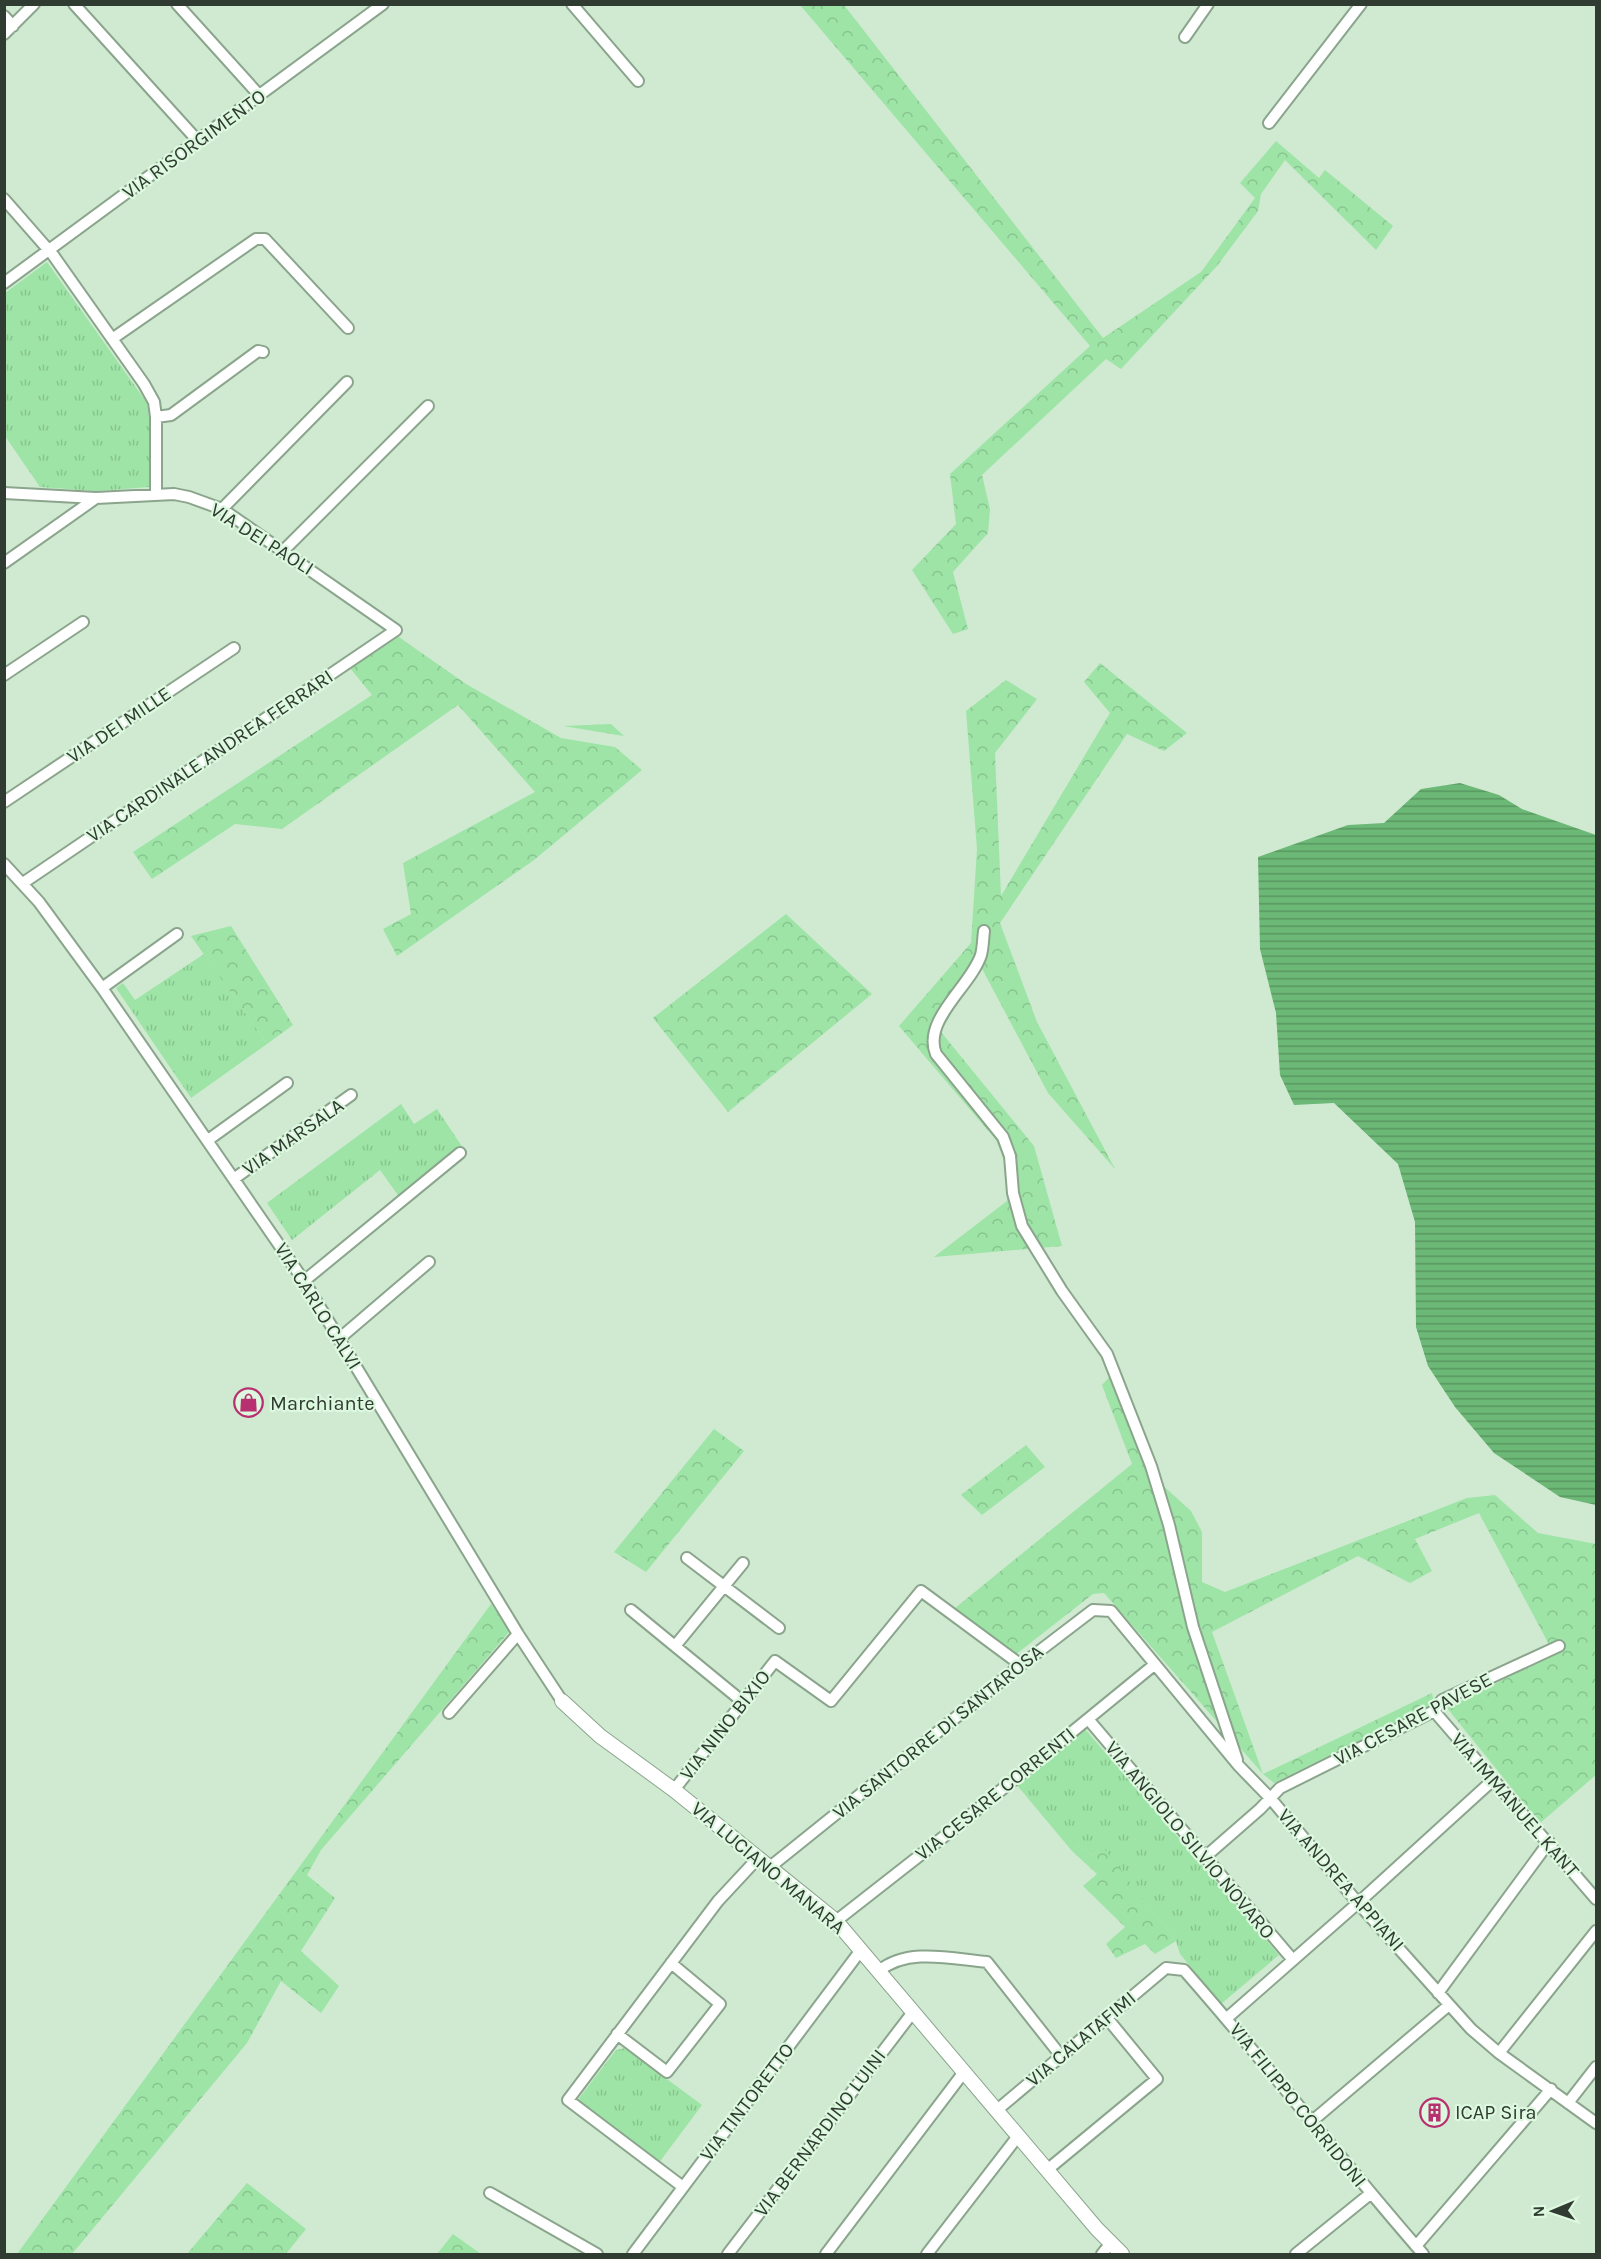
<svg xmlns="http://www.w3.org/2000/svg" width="1601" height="2259" font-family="Karla,sans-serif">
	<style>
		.grass { fill: url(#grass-tufts) }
		.forest { fill: url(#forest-crowns) }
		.water { fill: url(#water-rules) }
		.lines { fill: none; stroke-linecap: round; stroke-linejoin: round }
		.minor-casing { stroke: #8ba58d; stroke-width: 14 }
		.major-casing { stroke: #8ba58d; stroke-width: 16 }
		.minor { stroke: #fff; stroke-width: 10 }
		.major { stroke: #fff; stroke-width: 14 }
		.labels { text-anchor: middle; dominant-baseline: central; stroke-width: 4.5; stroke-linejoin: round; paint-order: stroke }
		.street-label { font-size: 20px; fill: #303b31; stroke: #dcf8de }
		.poi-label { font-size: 20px; fill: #303b31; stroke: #dcf8de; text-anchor: start }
	</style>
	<defs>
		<pattern id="grass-tufts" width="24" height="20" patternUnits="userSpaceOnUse" patternTransform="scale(1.5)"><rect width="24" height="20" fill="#9de4a6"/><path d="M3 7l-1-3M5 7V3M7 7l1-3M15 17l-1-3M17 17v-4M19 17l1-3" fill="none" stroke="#88c48f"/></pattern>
		<pattern id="forest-crowns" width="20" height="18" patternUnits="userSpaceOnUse" patternTransform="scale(1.5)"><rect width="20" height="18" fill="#9de4a6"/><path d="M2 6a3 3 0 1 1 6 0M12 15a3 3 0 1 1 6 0" fill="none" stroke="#88c48f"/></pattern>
		<pattern id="water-rules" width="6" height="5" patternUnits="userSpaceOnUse" patternTransform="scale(1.5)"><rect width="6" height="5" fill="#6cb876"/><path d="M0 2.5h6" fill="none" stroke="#599761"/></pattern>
	</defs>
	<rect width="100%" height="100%" fill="#cfead1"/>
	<path class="grass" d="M47 262 147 403 149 418V487L96 491 40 487 5 436V293Z
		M204 954 267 1044 191 1098 116 988 123 983 135 1000Z
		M401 1104 414 1124 437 1109 463 1148 400 1198 380 1170 292 1240 267 1203Z
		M1084 1728 1279 1955 1221 2004 1180 1954 1176 1941 1102 1847 1093 1855 1079 1845 1072 1851 1016 1784Z
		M625 2048 702 2105 658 2164 577 2101 616 2050Z"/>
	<path class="forest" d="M800 5H844L1103 338 1201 272 1255 198 1240 183 1276 141 1319 178 1325 170 1393 226 1376 250 1285 160 1261 194 1258 211 1217 266 1121 369 1106 359 982 475 990 509 988 533 953 572 968 629 953 634 912 570 956 524 950 474 1090 346Z
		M396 635 466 684 561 738 615 747 642 770 534 860 397 956 383 929 411 914 403 863 535 792 458 705 282 829 235 824 152 879 133 852 372 695 350 668Z
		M1100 663 1187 733 1164 751 1127 734 1000 923 1037 1022 1115 1169 1048 1093 979 963 941 1032 1034 1146 1062 1246 934 1257 1007 1201 1005 1163 996 1140 899 1026 971 943 977 849 966 711 1006 680 1037 699 995 753 1001 896 1110 713 1084 682Z
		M611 724 624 736 563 726Z
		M786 914 872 994 728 1112 653 1018Z
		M231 926 293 1025 267 1044 191 936Z
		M1114 1372 1159 1482 1191 1511 1202 1532V1582L1225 1592 1467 1498 1495 1495 1538 1533 1596 1544V1775L1540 1823 1447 1708 1554 1654 1479 1513 1415 1539 1432 1571 1410 1583 1358 1556 1212 1632 1263 1774 1432 1693 1434 1702 1431 1705 1274 1783 1263 1774 1104 1593 1093 1594 1015 1655 954 1609 1132 1464 1102 1385Z
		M714 1429 744 1451 646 1572 614 1552Z
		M1026 1445 1045 1467 982 1515 961 1495Z
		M491 1604 510 1631 321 1850 307 1875 335 1898 301 1951 339 1986 321 2013 281 1981 247 2043 72 2254H17Z
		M1079 1845 1093 1855 1102 1846 1176 1941 1155 1954 1145 1944 1116 1958 1106 1944 1125 1927 1083 1886 1097 1874 1072 1851Z
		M247 2183 306 2229 286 2254H187Z
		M453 2234 481 2254H437Z"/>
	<path class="water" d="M1460 783 1499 795 1522 809 1596 835V1505L1560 1497 1494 1453 1455 1407 1428 1366 1416 1327 1415 1222 1398 1164 1334 1103 1294 1105 1280 1075 1276 1013 1260 949 1258 857 1348 825 1384 823 1421 789Z"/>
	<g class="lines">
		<defs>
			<path id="minor" d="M74 4 198 141
				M177 4 260 96
				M572 4 638 81
				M4 16 13 26
				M4 34 34 4
				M1185 37 1208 4
				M1269 123 1361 4
				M4 199 53 255 144 384 154 402 156 417V494
				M4 283 383 4
				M112 339 256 239H265L348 328
				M156 417 171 415 258 351 263 352
				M4 493 96 498 174 494 189 497 222 509 396 630 23 883
				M222 509 347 382
				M284 550 428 406
				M4 563 96 498
				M4 675 83 622
				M4 802 234 648
				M4 864 39 902 102 988 304 1281 518 1634 562 1701
				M984 931C983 939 983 948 981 955 971 986 922 1020 936 1054L1003 1137 1010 1156 1013 1193 1022 1226 1062 1291 1107 1354 1151 1466 1169 1525 1193 1627 1237 1760
				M102 988 177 934
				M208 1140 287 1083
				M235 1178 351 1095
				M304 1281 460 1153
				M340 1338 429 1262
				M687 1558 779 1628
				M631 1610 743 1702
				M675 1646 743 1563
				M1434 1711 1596 1899
				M449 1713 518 1634
				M1088 1719 1293 1960
				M674 1790 775 1661 831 1701 921 1591 1021 1665
				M1205 1857 1260 1809 1280 1788 1434 1711 1442 1700 1559 1646
				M770 1867 1021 1665 1093 1610 1111 1611 1239 1766 1271 1799 1358 1903 1471 2029 1499 2053 1596 2123
				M836 1921 951 1831 1154 1665
				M879 1971C908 1947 952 1959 987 1962L1061 2056
				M1438 1993 1549 1842
				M1227 2018 1358 1903 1493 1780
				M617 2034 667 2072 720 2004 671 1963
				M1499 2053 1596 1931
				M1568 2103 1596 2067
				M997 2110 1166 1968 1184 1970C1266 2063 1342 2161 1423 2254
				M1311 2122 1449 2005
				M1047 2170 1157 2079 1107 2018
				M683 2187 568 2100 718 1901 758 1858
				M490 2193 597 2254
				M1416 2246 1551 2089
				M633 2254 861 1950
				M728 2254 913 2012
				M826 2254 964 2072
				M927 2254 1018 2136
				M1102 2254 1110 2244
				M1296 2254 1370 2194"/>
			<path id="major" d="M562 1701 600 1736 674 1790 836 1921 1097 2229 1122 2254"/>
		</defs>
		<use href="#minor" class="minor-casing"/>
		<use href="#major" class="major-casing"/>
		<use href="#minor" class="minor"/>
		<use href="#major" class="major"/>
	</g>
	<defs>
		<symbol id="shop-ring" viewBox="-11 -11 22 22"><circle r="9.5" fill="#dcf8de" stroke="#b83070" stroke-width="1.5"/><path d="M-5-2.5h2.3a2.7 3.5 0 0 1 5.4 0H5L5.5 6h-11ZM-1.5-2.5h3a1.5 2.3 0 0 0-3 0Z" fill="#b83070"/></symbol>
		<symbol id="building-ring" viewBox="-11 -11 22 22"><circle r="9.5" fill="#dcf8de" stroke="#b83070" stroke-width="1.5"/><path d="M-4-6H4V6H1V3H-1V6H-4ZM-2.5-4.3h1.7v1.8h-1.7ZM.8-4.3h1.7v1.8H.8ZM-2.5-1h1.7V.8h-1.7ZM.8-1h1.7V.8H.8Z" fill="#b83070"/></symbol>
	</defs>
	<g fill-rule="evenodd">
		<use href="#shop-ring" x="232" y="1386" width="33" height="33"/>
		<use href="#building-ring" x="1418" y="2096" width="33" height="33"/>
	</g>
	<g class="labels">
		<g class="street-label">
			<text transform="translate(194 144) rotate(-36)">VIA RISORGIMENTO</text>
			<text transform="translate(262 539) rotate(32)">VIA DEI PAOLI</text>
			<text transform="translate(119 725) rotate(-34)">VIA DEI MILLE</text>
			<text transform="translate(210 756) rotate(-34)">VIA CARDINALE ANDREA FERRARI</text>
			<text transform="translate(293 1137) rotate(-35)">VIA MARSALA</text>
			<text transform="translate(318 1306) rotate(58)">VIA CARLO CALVI</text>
			<text transform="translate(1413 1719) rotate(-28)">VIA CESARE PAVESE</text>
			<text transform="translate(725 1725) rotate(-52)">VIA NINO BIXIO</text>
			<text transform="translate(938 1732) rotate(-39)">VIA SANTORRE DI SANTAROSA</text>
			<text transform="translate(995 1794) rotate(-39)">VIA CESARE CORRENTI</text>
			<text transform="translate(1515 1805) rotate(49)">VIA IMMANUEL KANT</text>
			<text transform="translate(1190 1840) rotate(50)">VIA ANGIOLO SILVIO NOVARO</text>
			<text transform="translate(768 1868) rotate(40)">VIA LUCIANO MANARA</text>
			<text transform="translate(1341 1880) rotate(49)">VIA ANDREA APPIANI</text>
			<text transform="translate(1081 2039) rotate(-40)">VIA CALATAFIMI</text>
			<text transform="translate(747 2102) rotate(-53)">VIA TINTORETTO</text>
			<text transform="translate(1298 2105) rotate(51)">VIA FILIPPO CORRIDONI</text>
			<text transform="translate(820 2133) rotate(-53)">VIA BERNARDINO LUINI</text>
		</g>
		<g class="poi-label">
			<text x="270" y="1403">Marchiante</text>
			<text x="1455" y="2112">ICAP Sira</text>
		</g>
	</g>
	<rect width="1601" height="2259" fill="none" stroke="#303b31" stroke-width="12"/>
	<g transform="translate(1553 2211) rotate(268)" stroke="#dcf8de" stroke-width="4.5" paint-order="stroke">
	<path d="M0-4.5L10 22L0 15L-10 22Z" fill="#303b31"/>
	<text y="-9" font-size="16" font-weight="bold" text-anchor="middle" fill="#303b31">N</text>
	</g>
</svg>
